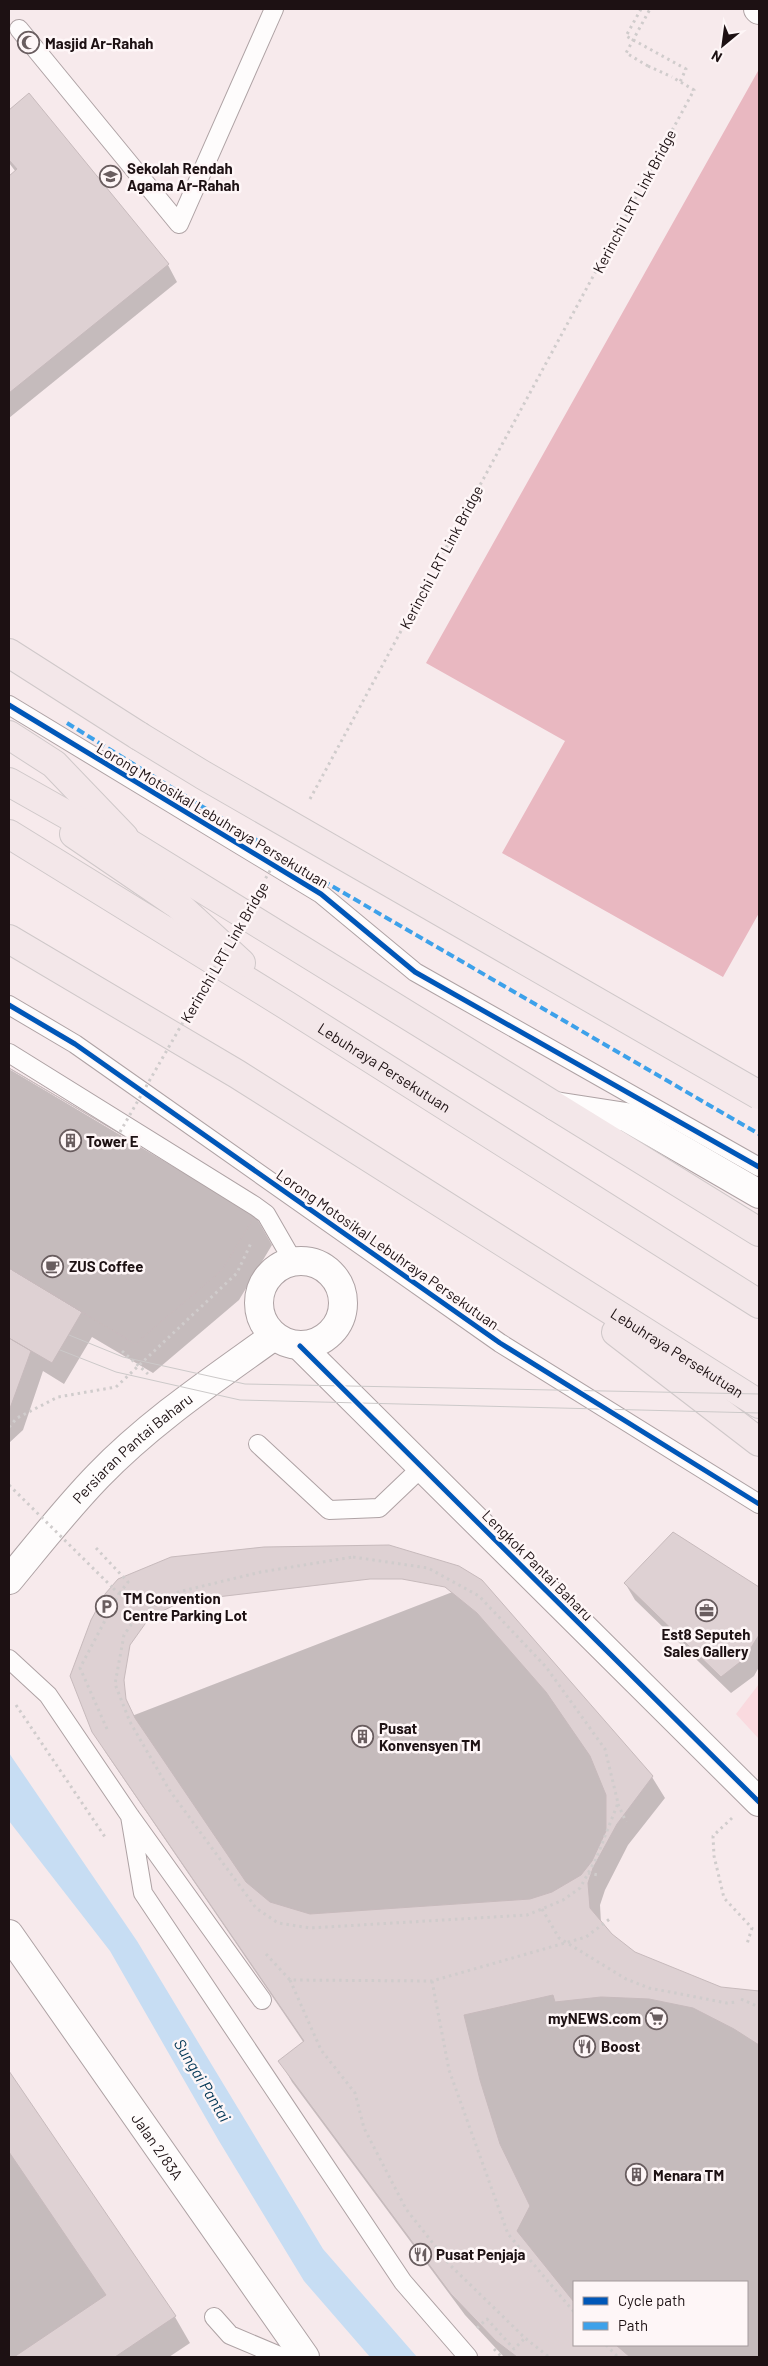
<svg xmlns="http://www.w3.org/2000/svg" width="768" height="2366" font-family="Barlow,sans-serif">
	<style>
		.green { fill: #fadadf }
		.forest { fill: #e9b8c1 }
		.water { fill: #c7ddf3 }
		.shadow { fill: #0003; fill-rule: evenodd }
		.building { fill: #ded1d3; stroke: #c7babc; fill-rule: evenodd }
		.lines { fill: none; stroke-linecap: round; stroke-linejoin: round }
		.lane-casing { stroke: #aea2a4; stroke-width: 20 }
		.street-casing { stroke: #aea2a4; stroke-width: 30 }
		.secondary-casing { stroke: #aea2a4; stroke-width: 30 }
		.highway-casing { stroke: #cfc8c9; stroke-width: 30 }
		.path { stroke: #d0cccc; stroke-width: 3; stroke-dasharray: 2.5 4; stroke-linecap: butt }
		.lane { stroke: #fefcfc; stroke-width: 18 }
		.street { stroke: #fefcfc; stroke-width: 28 }
		.secondary { stroke: #fefcfc; stroke-width: 28 }
		.highway { stroke: #f3e7e9; stroke-width: 28 }
		.tram { stroke: #ccc9c9; stroke-width: 1 }
		.highway-bridge-casing { stroke: #cfc8c9; stroke-width: 30; stroke-linecap: butt }
		.path-bridge { stroke: #d0cccc; stroke-width: 3; stroke-dasharray: 2.5 4; stroke-linecap: butt }
		.highway-bridge { stroke: #f3e7e9; stroke-width: 28 }
		.quiet { stroke: #3da1ea; stroke-width: 4; stroke-dasharray: 8 4; stroke-linecap: butt }
		.cycleway-casing { stroke: #fef6f7; stroke-width: 8 }
		.cycleway { stroke: #0057b8; stroke-width: 5 }
		.labels { text-anchor: middle; dominant-baseline: central; stroke-width: 5; stroke-linejoin: round; paint-order: stroke }
		.poi-label { font-size: 15px; font-weight: bold; fill: #1d1113; stroke: #fef6f7; text-anchor: start }
		.street-label { font-size: 15px; fill: #1d1113; stroke: #fef6f7 }
		.water-label { font-size: 16px; font-style: italic; fill: #013656; stroke: #fef6f7 }
	</style>
	<rect width="100%" height="100%" fill="#f7eaec"/>
	<path class="green" d="M759 1684V1739L736 1714Z"/>
	<path class="forest" d="M758 71 759 913 723 977 502 853 565 741 426 663Z"/>
	<path class="water" d="M9 1753 137 1941 323 2249 417 2357H370L304 2281 219 2141 110 1951 9 1821Z"/>
	<path class="shadow" d="M29 95 168 265 177 282 9 418V177L16 172 9 163V111Z
		M9 1069 255 1215 272 1245 239 1300 153 1373 92 1337 64 1384 43 1371 23 1430 9 1443Z
		M673 1534 759 1589V1667L754 1676 731 1693 635 1600 625 1583Z
		M481 1581 652 1777 665 1798 628 1845 605 1890 600 1905 601 1923 612 1935 635 1954 721 1988 759 1991V2357H504L465 2315 292 2082 280 2061 304 2043 106 1753 93 1731ZM574 2282H747V2345H574Z
		M9 2073 175 2317 190 2343 169 2357H9Z"/>
	<path class="building" d="M29 93 169 264 9 393V176L17 169 9 160V110Z
		M9 1068 256 1214 222 1270 135 1344 9 1268Z
		M9 1068 256 1214 222 1270 135 1344 9 1268Z
		M9 1268 82 1312 52 1363 9 1338Z
		M9 1338 31 1351 9 1411Z
		M673 1532 759 1587V1635L744 1659 721 1677 624 1583Z
		M389 1545 459 1566 482 1580 653 1776 617 1824 593 1868 588 1883 590 1908 612 1934 635 1952 721 1987 759 1991V2357H517L496 2341 451 2294 278 2061 304 2041 92 1732 70 1676 91 1620 105 1594 118 1579 171 1557 264 1547ZM574 2282H747V2345H574Z
		M370 1579H402L445 1587 477 1613 546 1692 590 1756 606 1795V1831L592 1861 581 1875 552 1892 530 1899 310 1914 270 1902 246 1882 135 1718 126 1699 124 1680 130 1645 150 1617 183 1601Z
		M553 1995 555 2002 601 1997 649 1999 693 2008 734 2029 759 2045V2357H630L616 2345H747V2282H574V2302L517 2231 530 2206 500 2144 480 2080 464 2015Z
		M9 2071 176 2316 115 2357H9Z
		M9 2152 106 2295 14 2357H9Z"/>
	<g class="lines">
		<defs>
			<path id="lane" d="M19 29 179 224 274 9
				M9 705 321 894 415 972 759 1167
				M9 1005 75 1044 500 1343 759 1504
				M9 1053 255 1206 266 1214 293 1261
				M258 1444 329 1510 379 1508 422 1467
				M9 1659 48 1695 130 1816 262 2000
				M130 1816 143 1893 403 2282 468 2357
				M214 2317 230 2335 282 2357"/>
			<g id="street">
				<path d="M758 9 759 10"/>
				<circle cx="301" cy="1303" r="42"/>
				<path d="M300 1346 759 1802"/>
				<path id="s1" d="M9 1580C38 1545 66 1509 98 1476 150 1422 213 1380 274 1336"/>
				<path id="s2" d="M9 1934 305 2357"/>
			</g>
			<path id="secondary" d="M555 1106 626 1117 759 1194"/>
			<g id="highway">
				<path d="M9 653 139 736"/>
				<path d="M9 735 54 764 124 837"/>
				<path d="M9 782 94 830 130 844 759 1232"/>
				<path id="s3" d="M9 834 286 1005 759 1304"/>
				<path d="M74 834 178 905 241 963"/>
				<path id="s4" d="M9 939 237 1074 759 1404"/>
				<path d="M616 1332 759 1442"/>
			</g>
		</defs>
		<use href="#lane" class="lane-casing"/>
		<use href="#street" class="street-casing"/>
		<use href="#secondary" class="secondary-casing"/>
		<use href="#highway" class="highway-casing"/>
		<path class="path" d="M641 9 626 36 686 69 680 82
			M648 66 672 77
			M122 1351 148 1374
			M9 1427 17 1418 58 1397 116 1387 237 1273 251 1243
			M96 1548 128 1582 119 1594
			M353 1557 428 1568 479 1596 546 1667 605 1749 618 1803 596 1859 580 1888 563 1900 542 1909 527 1915 310 1928 278 1923 256 1908 170 1791 130 1722 115 1684 124 1635 137 1616 178 1592 261 1572Z
			M16 1705 105 1837
			M107 1729 80 1668 119 1594 112 1587
			M618 1804 626 1822
			M732 1818 713 1836 714 1856 724 1898 752 1928 747 1944
			M588 1873 598 1875
			M542 1909 559 1938 626 1979 649 1988 727 2003 736 2002
			M266 1954 290 1980 432 1981 586 1937 611 1918
			M290 1980 321 2050 355 2093 364 2128 406 2209 450 2265 525 2338 549 2357
			M432 1981 449 2070 508 2234 574 2312
			M741 1999 759 2007
			M477 2328 487 2319 514 2349 525 2338
			M606 2345 618 2357
			M494 2349 502 2357"/>
		<use href="#lane" class="lane"/>
		<use href="#street" class="street"/>
		<use href="#secondary" class="secondary"/>
		<use href="#highway" class="highway"/>
		<path class="tram" d="M69 1335 123 1357 245 1384 759 1394
			M60 1350 116 1372 240 1400 759 1413"/>
		<defs>
			<path id="highway-bridge" d="M139 736 203 775 759 1095"/>
		</defs>
		<use href="#highway-bridge" class="highway-bridge-casing"/>
		<path class="path-bridge" d="M648 66 626 53 650 9
			M310 799 694 90 672 77
			M120 1132 279 855
			M9 1485 112 1587"/>
		<use href="#highway-bridge" class="highway-bridge"/>
		<path class="quiet" d="M67 723 318 878 759 1134"/>
		<defs>
			<path id="cycleway" d="M9 705 321 894 415 972 759 1167
				M9 1005 75 1044 500 1343 759 1504
				M300 1346 759 1802"/>
		</defs>
		<use href="#cycleway" class="cycleway-casing"/>
		<use href="#cycleway" class="cycleway"/>
	</g>
	<defs>
		<symbol id="mosque-ring" viewBox="-11 -11 22 22"><circle r="9.5" fill="#fef6f7" stroke="#695d5f" stroke-width="1.5"/><path d="M3.5-4.9A6 6 0 1 0 3.5 4.9A5 5 0 1 1 3.5-4.9Z" fill="#695d5f"/></symbol>
		<symbol id="school-ring" viewBox="-11 -11 22 22"><circle r="9.5" fill="#fef6f7" stroke="#695d5f" stroke-width="1.5"/><path d="M0-5L7-2L0 1L-7-2ZM-4 1L0 2.5L4 1V4Q0 6-4 4Z" fill="#695d5f"/></symbol>
		<symbol id="building-ring" viewBox="-11 -11 22 22"><circle r="9.5" fill="#fef6f7" stroke="#695d5f" stroke-width="1.5"/><path d="M-4-6H4V6H1V3H-1V6H-4ZM-2.5-4.3h1.7v1.8h-1.7ZM.8-4.3h1.7v1.8H.8ZM-2.5-1h1.7V.8h-1.7ZM.8-1h1.7V.8H.8Z" fill="#695d5f"/></symbol>
		<symbol id="cafe-ring" viewBox="-11 -11 22 22"><circle r="9.5" fill="#fef6f7" stroke="#695d5f" stroke-width="1.5"/><path d="M-5.5-4.5H6V0H3Q3 3.5 0 3.5H-2.5Q-5.5 3.5-5.5 0ZM3-3.2v2h1.7v-2ZM-6 4.5H4V6H-6Z" fill="#695d5f"/></symbol>
		<symbol id="parking-ring" viewBox="-11 -11 22 22"><circle r="9.5" fill="#fef6f7" stroke="#695d5f" stroke-width="1.5"/><path d="M-3.5-5.5H1a3.5 3.5 0 0 1 0 7H-1V5.5H-3.5ZM-1-3.4V-.6H.8a1.4 1.4 0 0 0 0-2.8Z" fill="#695d5f"/></symbol>
		<symbol id="office-ring" viewBox="-11 -11 22 22"><circle r="9.5" fill="#fef6f7" stroke="#695d5f" stroke-width="1.5"/><path d="M-6-3h4V-5.5h4V-3h4V5H-6ZM-1-4.5V-3h2v-1.5ZM-6 0V1H6V0Z" fill="#695d5f"/></symbol>
		<symbol id="supermarket-ring" viewBox="-11 -11 22 22"><circle r="9.5" fill="#fef6f7" stroke="#695d5f" stroke-width="1.5"/><path d="M-6-5.5h2.5l.6 2H6L4.5 2H-2.5L-4.4-4H-6ZM-1.5 3.2a1.3 1.3 0 1 0 .1 0ZM3 3.2a1.3 1.3 0 1 0 .1 0Z" fill="#695d5f"/></symbol>
		<symbol id="restaurant-ring" viewBox="-11 -11 22 22"><circle r="9.5" fill="#fef6f7" stroke="#695d5f" stroke-width="1.5"/><path d="M-5-6h1v4h1v-4h1v4h1v-4h1v5L-1.5 .5V6h-2V.5L-5-1ZM5-6V6H3V1.5H1.5Q1.5-4 5-6Z" fill="#695d5f"/></symbol>
	</defs>
	<g fill-rule="evenodd">
		<use href="#mosque-ring" x="16" y="30" width="25" height="25"/>
		<use href="#school-ring" x="98" y="164" width="25" height="25"/>
		<use href="#building-ring" x="58" y="1128" width="25" height="25"/>
		<use href="#cafe-ring" x="40" y="1254" width="25" height="25"/>
		<use href="#parking-ring" x="94" y="1594" width="25" height="25"/>
		<use href="#office-ring" x="694" y="1598" width="25" height="25"/>
		<use href="#building-ring" x="350" y="1724" width="25" height="25"/>
		<use href="#supermarket-ring" x="644" y="2006" width="25" height="25"/>
		<use href="#restaurant-ring" x="572" y="2034" width="25" height="25"/>
		<use href="#building-ring" x="624" y="2162" width="25" height="25"/>
		<use href="#restaurant-ring" x="408" y="2242" width="25" height="25"/>
	</g>
	<g class="labels">
		<g class="poi-label">
			<text x="45" y="43">Masjid Ar-Rahah</text>
			<text x="127" y="168">Sekolah Rendah<tspan x="127" dy="17">Agama Ar-Rahah</tspan></text>
			<text x="86" y="1141">Tower E</text>
			<text x="69" y="1266">ZUS Coffee</text>
			<text x="123" y="1598">TM Convention<tspan x="123" dy="17">Centre Parking Lot</tspan></text>
			<text x="706" y="1634" text-anchor="middle">Est8 Seputeh<tspan x="706" dy="17">Sales Gallery</tspan></text>
			<text x="379" y="1728">Pusat<tspan x="379" dy="17">Konvensyen TM</tspan></text>
			<text x="641" y="2018" text-anchor="end">myNEWS.com</text>
			<text x="601" y="2046">Boost</text>
			<text x="653" y="2175">Menara TM</text>
			<text x="436" y="2254">Pusat Penjaja</text>
		</g>
		<g class="street-label">
			<text transform="translate(634 201) rotate(-62)">Kerinchi LRT Link Bridge</text>
			<text transform="translate(441 557) rotate(-62)">Kerinchi LRT Link Bridge</text>
			<text transform="translate(213 815) rotate(31)">Lorong Motosikal Lebuhraya Persekutuan</text>
			<text transform="translate(224 952) rotate(-60)">Kerinchi LRT Link Bridge</text>
			<text stroke="none"><textPath href="#s3" startOffset="442">Lebuhraya Persekutuan</textPath></text>
			<text transform="translate(388 1249) rotate(35)">Lorong Motosikal Lebuhraya Persekutuan</text>
			<text stroke="none"><textPath href="#s4" startOffset="786">Lebuhraya Persekutuan</textPath></text>
			<text stroke="none"><textPath href="#s1" startOffset="181">Persiaran Pantai Baharu</textPath></text>
			<text transform="translate(538 1565) rotate(45)">Lengkok Pantai Baharu</text>
			<text stroke="none"><textPath href="#s2" startOffset="259">Jalan 2/83A</textPath></text>
		</g>
		<g class="water-label">
			<text transform="translate(203 2080) rotate(59)">Sungai Pantai</text>
		</g>
	</g>
	<rect width="768" height="2366" fill="none" stroke="#1d1113" stroke-width="20"/>
	<rect x="573" y="2281" width="175" height="65" fill="#fef6f7" stroke="#a49a9c"/>
	<rect x="583" y="2297" width="25" height="8" fill="#0057b8" stroke="#a49a9c"/>
	<text x="618" y="2306" font-size="15" fill="#1d1113">Cycle path</text>
	<rect x="583" y="2322" width="25" height="8" fill="#3da1ea" stroke="#a49a9c"/>
	<text x="618" y="2331" font-size="15" fill="#1d1113">Path</text>
	<g transform="translate(723 45) rotate(209)" stroke="#fef6f7" stroke-width="4" paint-order="stroke">
	<path d="M0-4L9 19L0 12L-9 19Z" fill="#1d1113"/>
	<text y="-8" font-size="14" font-weight="bold" text-anchor="middle" fill="#1d1113">N</text>
	</g>
</svg>
